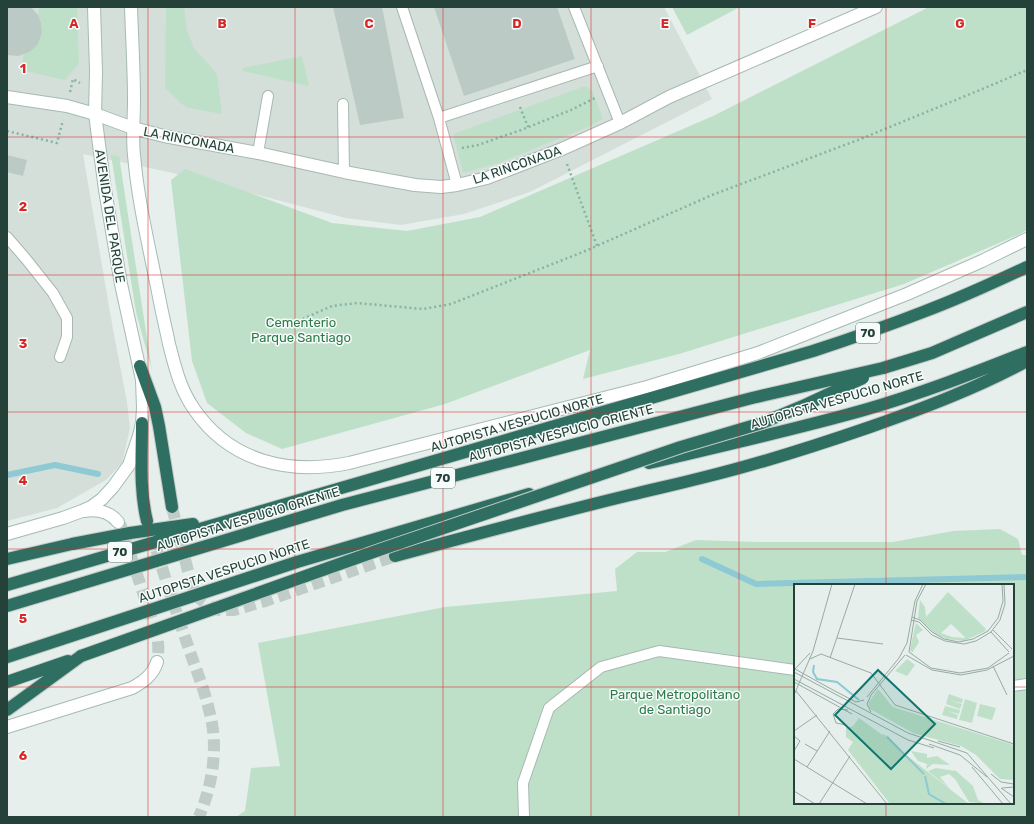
<svg xmlns="http://www.w3.org/2000/svg" width="1034" height="824" font-family="Rubik,sans-serif">
	<style>
		.built { fill: #d4dfda }
		.green { fill: #bfe0c8; fill-rule: evenodd }
		.lines { fill: none; stroke-linecap: round; stroke-linejoin: round }
		.stream { stroke: #8ec9d4; stroke-width: 6 }
		.building { fill: #bbcac4 }
		.secondary-tunnel { stroke: #bfccc8; stroke-width: 12; stroke-dasharray: 12 6; stroke-linecap: butt }
		.highway-tunnel { stroke: #bfccc8; stroke-width: 12; stroke-dasharray: 12 6; stroke-linecap: butt }
		.lane-casing { stroke: #a8b8b2; stroke-width: 12 }
		.street-casing { stroke: #a8b8b2; stroke-width: 14 }
		.secondary-casing { stroke: #a4bbb3; stroke-width: 14 }
		.highway-casing { stroke: #c2cac8; stroke-width: 14 }
		.path { stroke: #86b3a5; stroke-width: 2.5; stroke-dasharray: 2 3; stroke-linecap: butt }
		.lane { stroke: #fff; stroke-width: 10 }
		.street { stroke: #fff; stroke-width: 12 }
		.secondary { stroke: #fff; stroke-width: 12 }
		.highway { stroke: #2f6f62; stroke-width: 12 }
		.highway-bridge-casing { stroke: #c2cac8; stroke-width: 14; stroke-linecap: butt }
		.highway-bridge { stroke: #2f6f62; stroke-width: 12 }
		.grid { fill: none; stroke: #d62828; stroke-width: 1; stroke-opacity: 0.55 }
		.labels { text-anchor: middle; dominant-baseline: central; stroke-width: 3; stroke-linejoin: round; paint-order: stroke }
		.shield { fill: #f7fbf9; stroke: #637a73; stroke-width: 1 }
		.shield-label { font-size: 12px; font-weight: bold; fill: #24423a }
		.street-label { font-size: 13px; fill: #24423a; stroke: #f7fbf9 }
		.park-label { font-size: 13px; fill: #2d7a4b; stroke: #f7fbf9 }
		.inset-river { fill: none; stroke: #8ec9d4; stroke-width: 2 }
		.inset-road { fill: none; stroke: #98aaa4; stroke-width: 1 }
		.view { fill: #0f766e; fill-opacity: 0.15; stroke: #0f766e; stroke-width: 2 }
		.inset-edge { fill: none; stroke: #24423a; stroke-width: 2 }
		.grid-label { font-size: 13px; text-anchor: middle; font-weight: bold; fill: #d62828; stroke: #f7fbf9; stroke-width: 3; stroke-linejoin: round; paint-order: stroke }
	</style>
	<rect width="100%" height="100%" fill="#e6efeb"/>
	<path class="built" d="M7 7H664L712 99 530 192 464 214 401 225 346 218 173 173 83 154 112 324 127 402 130 428 122 463 106 480 57 508 7 521Z"/>
	<path class="green" d="M39 7H77L79 64 65 80 21 70 24 54 31 51 42 32 41 23 38 15Z
		M166 7H184L187 30 194 48 217 74 222 114 188 108 183 105 165 88Z
		M672 7H738V8L687 35Z
		M929 7H1027V230L1020 234 904 284 679 354 583 379 590 350 445 404 282 449 246 433 207 403 192 361 171 180 185 169 332 223 407 231 480 217 713 116Z
		M302 56 309 86 243 71V68Z
		M585 86 592 90 603 119 588 127 496 164 463 173 453 134Z
		M111 155 119 156 152 371 136 312Z
		M1000 529 1018 539 1022 555H1027V817H236L245 811 251 768 280 766 258 643 445 607 617 591 615 569 637 552H665L696 540 757 542H893L953 531ZM795 585H1013V803H795Z"/>
	<g class="lines">
		<path class="stream" d="M7 475 55 465 98 474
			M702 559 756 584 1027 577"/>
	</g>
	<path class="building" d="M7 7H31L38 15 41 23 42 32 38 44 31 51 27 53 18 56 7 55Z
		M333 7H382L404 118 360 125Z
		M434 7H557L575 59 464 96Z
		M7 155 27 160 23 176 7 172Z"/>
	<g class="lines">
		<path class="secondary-tunnel" d="M118 522 121 526 156 632C159 643 159 652 157 662"/>
		<path class="highway-tunnel" d="M172 507 188 571 194 590 200 599 204 602 211 607 219 610H234L265 601 395 556
			M151 533C163 571 175 609 188 646 195 667 204 688 209 710 219 746 213 783 199 817"/>
		<defs>
			<path id="lane" d="M402 7 439 118 457 185
				M574 7 620 123
				M343 104 344 172
				M439 118 598 66
				M258 153 268 96
				M7 237 26 259 53 293 67 318V337L60 357
				M1013 686 1027 684
				M524 817 523 783 549 708 601 667 659 651 795 670"/>
			<path id="street" d="M133 128 164 136 258 153 344 172 415 185 441 187 457 185 487 178 562 149 620 123 669 97 876 7"/>
			<path id="secondary" d="M131 7C132 38 134 69 134 100 134 119 132 137 134 155 138 203 150 250 159 297 162 313 166 329 169 344 175 367 180 389 194 409 230 462 289 475 349 463L647 387 758 353 907 294 982 261 1027 239
				M7 97 67 106 95 114 133 128
				M84 511C97 509 110 512 118 522
				M7 534 63 518 82 511 91 507 102 499 113 487 129 465 139 436 142 423 143 408 142 380 121 284 105 190 95 114 96 72 94 7
				M7 727 132 688C143 682 153 675 157 662"/>
			<path id="highway" d="M140 366 155 407 159 426 172 507
				M883 368 932 353 1027 312
				M142 423C142 455 139 489 147 521
				M649 463C721 446 793 430 864 410 920 394 974 373 1027 352
				M395 556C473 535 551 514 630 495 654 489 678 484 701 478 759 464 815 446 870 427 924 408 977 388 1027 361
				M7 559 72 544 130 533 193 524
				M7 585 813 351C850 339 887 326 923 312 958 299 993 283 1027 267
				M7 657 297 562 529 494
				M7 682 68 661
				M7 710 81 656"/>
		</defs>
		<use href="#lane" class="lane-casing"/>
		<use href="#street" class="street-casing"/>
		<use href="#secondary" class="secondary-casing"/>
		<use href="#highway" class="highway-casing"/>
		<path class="path" d="M70 92 73 79 80 83
			M520 107 528 127
			M7 131 57 143 63 120
			M462 148 478 145 521 130 571 110 595 98
			M567 164 597 246
			M298 321 332 306 357 303 423 309 451 304 583 252 712 195 858 140 980 90 1027 70"/>
		<use href="#lane" class="lane"/>
		<use href="#street" class="street"/>
		<use href="#secondary" class="secondary"/>
		<use href="#highway" class="highway"/>
		<defs>
			<path id="highway-bridge" d="M7 606 342 505 752 398 883 368
				M81 656 379 550 681 447 762 423 805 405 863 378"/>
		</defs>
		<use href="#highway-bridge" class="highway-bridge-casing"/>
		<use href="#highway-bridge" class="highway-bridge"/>
	</g>
	<path class="grid" d="M148 7V817M295 7V817M443 7V817M591 7V817M739 7V817M886 7V585M7 137H1027M7 275H1027M7 412H1027M7 549H1027M7 687H795M1013 687H1027M886 803V817"/>
	<g class="labels">
		<g class="shield">
			<rect x="856" y="323" width="24" height="20" rx="3"/>
			<rect x="431" y="468" width="24" height="20" rx="3"/>
			<rect x="108" y="542" width="24" height="20" rx="3"/>
		</g>
		<g class="shield-label">
			<text x="868" y="333">70</text>
			<text x="443" y="478">70</text>
			<text x="120" y="552">70</text>
		</g>
		<g class="street-label">
			<text transform="translate(189 140) rotate(11)">LA RINCONADA</text>
			<text transform="translate(517 165) rotate(-19)">LA RINCONADA</text>
			<text transform="translate(110 216) rotate(81)">AVENIDA DEL PARQUE</text>
			<text transform="translate(837 400) rotate(-16)">AUTOPISTA VESPUCIO NORTE</text>
			<text transform="translate(517 423) rotate(-16)">AUTOPISTA VESPUCIO NORTE</text>
			<text transform="translate(561 433) rotate(-15)">AUTOPISTA VESPUCIO ORIENTE</text>
			<text transform="translate(248 519) rotate(-17)">AUTOPISTA VESPUCIO ORIENTE</text>
			<text transform="translate(224 571) rotate(-18)">AUTOPISTA VESPUCIO NORTE</text>
		</g>
		<g class="park-label">
			<text x="301" y="322">Cementerio<tspan x="301" dy="15">Parque Santiago</tspan></text>
			<text x="675" y="694">Parque Metropolitano<tspan x="675" dy="15">de Santiago</tspan></text>
		</g>
	</g>
	<g transform="translate(794 584)">
		<rect width="220" height="220" fill="#e6efeb"/>
		<path d="M154 8 192 45 190 47 194 46 170 57 153 55 141 50 124 34 126 16 131 23 132 33ZM157 40 171 53 170 54 158 53 147 49ZM122 39 129 46 122 51 125 58 118 69 116 65ZM113 75 121 81 113 92 101 87ZM84 105 99 123 220 161V196L206 195 182 171 167 162 119 149 76 125 74 119ZM155 110 169 115 168 119 157 117 168 120 166 125 152 120ZM171 115 183 119 178 139 165 136ZM186 120 202 124 198 136 183 132ZM151 122 166 126 165 130 154 127 164 131 163 135 148 131ZM65 134 87 150 94 152 111 170 175 220H96L54 166 59 158 52 153V144L59 142ZM117 167 133 170V174L143 172 156 181 139 180 132 185 133 180 124 177ZM142 184 162 187 179 202 184 216 191 220 175 218 161 195 155 190 146 193 155 204 134 187Z" fill="#bfe0c8" fill-rule="evenodd"/>
		<path class="inset-river" d="M20 81 19 88 23 95 43 98 65 116M93 153 130 190M131 192 135 210 152 220"/>
		<path class="inset-road" d="M118 33 126 36 138 48 150 55 165 58 179 55 194 47 204 34 209 17 208 0M117 36 125 38 138 51 151 57 170 60 182 57 197 48 206 36 211 20 210 0M199 46 218 65M197 48 215 68M43 54 89 60M115 68 137 84 166 89 194 84 215 69M115 68 123 17 132 0M112 71 138 86 167 91 193 86 220 72M36 74 61 0M16 75 27 70 77 89 101 121 220 160M199 82 213 111M1 85 39 106M0 86 16 69M0 88 114 149 173 169 217 220M0 95 114 156 140 164M0 98 58 130M39 106 62 118 70 116M2 107 93 220M0 111 19 67 38 0M73 113 105 74 113 59 121 17 129 0M77 128 73 120 77 111 111 71M52 141 42 139 39 130 44 125 54 126M0 147 23 131M0 152 6 157 0 167M144 157 166 163M11 160 23 167M135 160 166 171 193 193M0 175 73 220M13 183 36 147M178 183 209 220M197 190 207 198 220 200M207 204 220 213M208 204 220 203M0 207 21 220M25 220 56 172"/>
		<path class="view" d="M84 86 141 140 97 185 41 131Z"/>
		<rect width="220" height="220" class="inset-edge"/>
	</g>
	<g class="grid-label">
		<text x="74" y="28">A</text>
		<text x="222" y="28">B</text>
		<text x="369" y="28">C</text>
		<text x="517" y="28">D</text>
		<text x="665" y="28">E</text>
		<text x="812" y="28">F</text>
		<text x="960" y="28">G</text>
		<text x="23" y="73">1</text>
		<text x="23" y="211">2</text>
		<text x="23" y="348">3</text>
		<text x="23" y="485">4</text>
		<text x="23" y="623">5</text>
		<text x="23" y="760">6</text>
	</g>
	<rect width="1034" height="824" fill="none" stroke="#24423a" stroke-width="16"/>
</svg>
